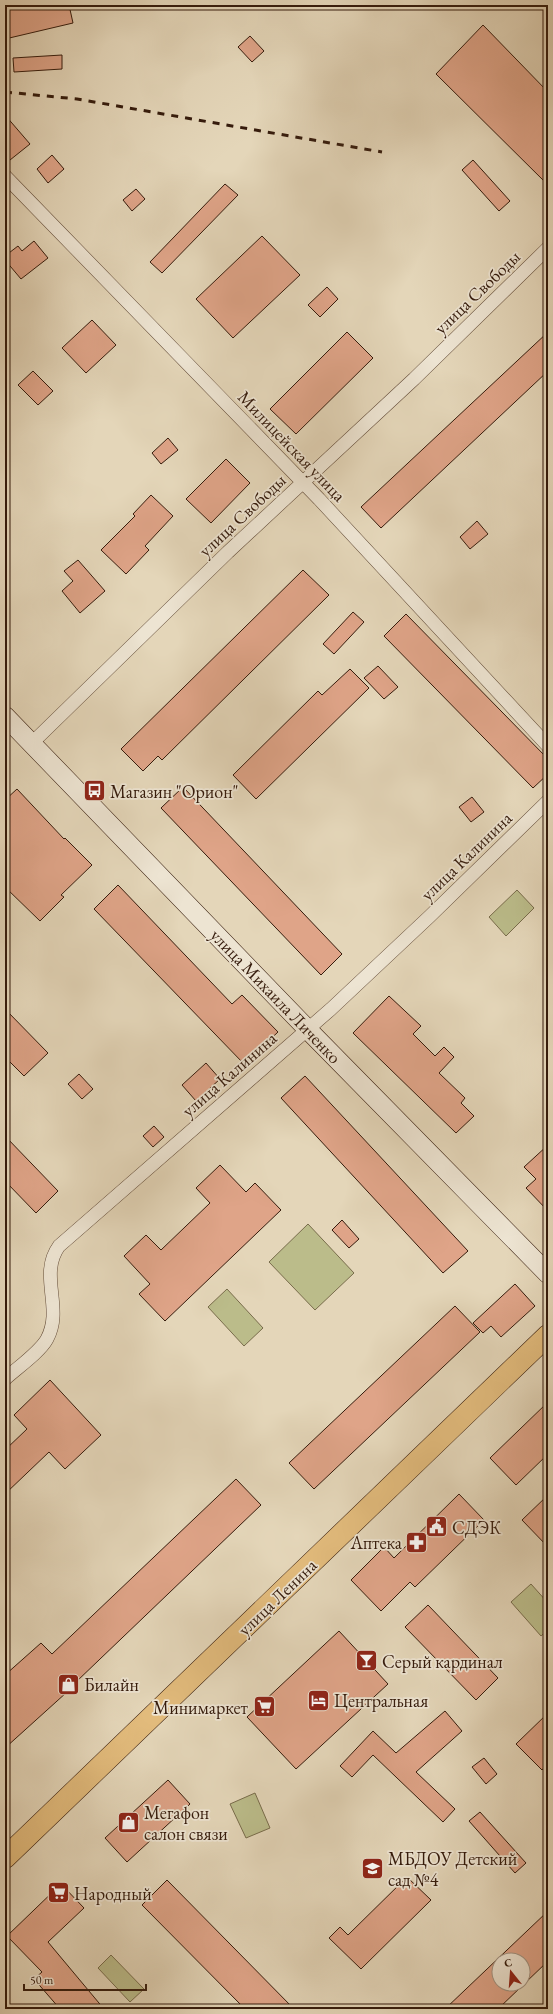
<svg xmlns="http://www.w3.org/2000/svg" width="553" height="2014" font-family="'EB Garamond',serif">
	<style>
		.green { fill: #bbbc8a; stroke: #786c4b }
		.building { fill: #dfa488; stroke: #351b0c; fill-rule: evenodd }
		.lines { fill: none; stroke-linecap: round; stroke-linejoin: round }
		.street-casing { stroke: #614a37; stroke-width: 14 }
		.secondary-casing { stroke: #351b0c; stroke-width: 20 }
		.primary-casing { stroke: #351b0c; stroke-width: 22 }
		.street { stroke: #ede4d2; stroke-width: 13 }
		.secondary { stroke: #ede4d2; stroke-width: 19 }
		.primary { stroke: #e2bb7c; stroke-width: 21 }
		.rail { stroke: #351b0c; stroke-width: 3; stroke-dasharray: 7 7; stroke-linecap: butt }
		.labels { text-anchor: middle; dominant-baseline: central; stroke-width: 3.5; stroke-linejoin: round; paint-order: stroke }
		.street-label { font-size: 18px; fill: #351b0c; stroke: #ede4d2 }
		.poi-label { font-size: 18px; fill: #351b0c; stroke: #ede4d2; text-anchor: start }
	</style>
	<rect width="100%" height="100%" fill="#e4d6b9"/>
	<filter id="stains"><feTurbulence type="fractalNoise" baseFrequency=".005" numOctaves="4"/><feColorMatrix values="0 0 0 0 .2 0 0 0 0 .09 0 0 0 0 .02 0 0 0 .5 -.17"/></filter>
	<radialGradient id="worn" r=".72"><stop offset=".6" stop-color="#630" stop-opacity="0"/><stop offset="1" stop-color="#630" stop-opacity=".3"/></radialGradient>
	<path class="green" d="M517 890 534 908 506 936 489 917Z
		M308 1224 354 1273 315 1310 269 1262Z
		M227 1289 263 1328 244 1346 208 1307Z
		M531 1584 548 1603V1630L541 1636 511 1602Z
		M255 1793 270 1828 246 1838 230 1804Z
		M111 1955 144 1989 130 2002 98 1968Z"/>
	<path class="building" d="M5 5H69L73 23 5 39Z
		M483 25 548 92V185L436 74Z
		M250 36 264 51 252 62 238 47Z
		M62 55V69L14 72 13 58Z
		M5 115 30 144 5 164Z
		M52 155 64 169 48 183 37 169Z
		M473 160 510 201 499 211 462 170Z
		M225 184 238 195 162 273 150 262Z
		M136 189 145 199 132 211 123 200Z
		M262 236 300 275 233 338 196 299Z
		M34 241 48 258 21 279 5 260V256L18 246 22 251Z
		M327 287 338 299 320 317 308 305Z
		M92 320 116 345 86 373 62 348Z
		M347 332 373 358 296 434 270 409Z
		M548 332V371L381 528 361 507Z
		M33 371 53 391 38 405 18 385Z
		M168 438 178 450 161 464 152 453Z
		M226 459 250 483 211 523 186 499Z
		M151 495 173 516 145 546 149 550 126 574 101 550 135 516 133 514Z
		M477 521 488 534 470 549 460 537Z
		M78 560 105 591 80 613 62 591 73 581 64 571Z
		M303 570 329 595 162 760 158 756 143 771 121 749Z
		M353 612 364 622 334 654 323 644Z
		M406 614 548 759V774L533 788 384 636Z
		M378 666 398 687 384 699 364 678Z
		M350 669 369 688 256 799 233 775 318 691 322 695Z
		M183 787 342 954 321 975 161 808Z
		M17 789 64 839 65 838 92 865 61 895 64 897 40 921 5 887V800Z
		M472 797 484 812 471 822 459 807Z
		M118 885 232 1004 242 995 278 1032 244 1064 94 909Z
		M389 996 421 1026 413 1034 435 1056 444 1047 454 1057 439 1073 465 1098 461 1103 474 1116 456 1133 353 1033Z
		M5 1009 48 1053 24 1076 5 1057Z
		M206 1063 220 1079 196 1101 182 1085Z
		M79 1074 93 1089 82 1099 68 1084Z
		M305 1076 468 1251 443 1273 281 1098Z
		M154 1126 164 1137 153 1147 143 1136Z
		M5 1136 58 1191 36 1213 5 1181Z
		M548 1145V1211L526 1188 536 1179 524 1167Z
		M220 1165 246 1192 255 1183 281 1210 165 1321 139 1294 150 1284 124 1256 146 1235 161 1250 210 1203 196 1188Z
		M342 1220 359 1239 349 1248 332 1230Z
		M515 1284 535 1306 501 1337 491 1326 483 1333 473 1323Z
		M455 1306 480 1332 314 1489 289 1463Z
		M50 1380 101 1435 65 1469 49 1452 5 1494V1450L27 1429 14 1415Z
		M548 1402V1454L516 1485 490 1458Z
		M236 1479 261 1505 76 1682 77 1683 5 1748V1675L41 1643 52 1654Z
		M459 1494 484 1520 415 1587 410 1582 381 1611 351 1580 384 1547 394 1558Z
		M548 1495V1547L522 1520Z
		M428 1605 498 1678 476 1700 405 1627Z
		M339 1631 388 1684 296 1769 247 1717Z
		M445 1711 462 1731 416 1772 455 1809 443 1822 373 1755 352 1777 340 1766 373 1731 396 1753Z
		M548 1713V1763L542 1770 516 1744Z
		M484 1758 497 1774 486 1784 472 1767Z
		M168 1780 190 1804 127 1862 105 1838Z
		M480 1812 526 1863 515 1873 469 1821Z
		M407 1877 431 1900 361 1969 329 1938 340 1927 348 1935Z
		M167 1880 294 2009H245L142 1905Z
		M61 1884 84 1908 48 1942 104 2009H60L34 1979 42 1972 7 1936Z
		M548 1911V1961L498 2009H445ZM499 1960H523V1984H499Z"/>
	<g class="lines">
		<defs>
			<path id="street" d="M5 176 319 499 548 746
				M31 744 228 552 414 379 548 248
				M5 1379C17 1368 40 1352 47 1339 64 1308 38 1275 59 1246L331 1009 430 916 548 801"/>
			<path id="secondary" d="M5 716 315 1037 548 1274"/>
			<path id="primary" d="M5 1858 548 1335"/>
		</defs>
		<use href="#street" class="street-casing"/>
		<use href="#secondary" class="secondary-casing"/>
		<use href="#primary" class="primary-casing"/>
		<use href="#street" class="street"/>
		<use href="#secondary" class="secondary"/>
		<use href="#primary" class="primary"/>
		<path class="rail" d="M5 92 77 99 382 152"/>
	</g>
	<defs>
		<symbol id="bus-square" viewBox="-11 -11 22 22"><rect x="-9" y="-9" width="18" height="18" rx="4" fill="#8f2418" stroke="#ede4d2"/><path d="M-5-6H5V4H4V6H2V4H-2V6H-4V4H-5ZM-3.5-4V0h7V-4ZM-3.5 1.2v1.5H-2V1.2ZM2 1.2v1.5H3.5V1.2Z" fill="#fff"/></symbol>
		<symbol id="civic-square" viewBox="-11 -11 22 22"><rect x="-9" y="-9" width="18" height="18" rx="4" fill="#8f2418" stroke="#ede4d2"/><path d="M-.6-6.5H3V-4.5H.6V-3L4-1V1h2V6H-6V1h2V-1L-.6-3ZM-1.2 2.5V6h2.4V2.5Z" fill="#fff"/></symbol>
		<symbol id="pharmacy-square" viewBox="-11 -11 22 22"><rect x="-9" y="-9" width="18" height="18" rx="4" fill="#8f2418" stroke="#ede4d2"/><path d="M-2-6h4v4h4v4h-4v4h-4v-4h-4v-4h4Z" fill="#fff"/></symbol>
		<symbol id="bar-square" viewBox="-11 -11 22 22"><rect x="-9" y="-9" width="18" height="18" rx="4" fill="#8f2418" stroke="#ede4d2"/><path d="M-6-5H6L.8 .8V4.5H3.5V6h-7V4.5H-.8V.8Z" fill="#fff"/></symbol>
		<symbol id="shop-square" viewBox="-11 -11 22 22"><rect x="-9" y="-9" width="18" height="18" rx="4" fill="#8f2418" stroke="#ede4d2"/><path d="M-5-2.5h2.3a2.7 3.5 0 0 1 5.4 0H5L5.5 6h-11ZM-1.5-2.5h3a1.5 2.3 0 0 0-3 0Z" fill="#fff"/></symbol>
		<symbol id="hotel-square" viewBox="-11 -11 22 22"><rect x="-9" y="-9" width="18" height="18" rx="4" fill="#8f2418" stroke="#ede4d2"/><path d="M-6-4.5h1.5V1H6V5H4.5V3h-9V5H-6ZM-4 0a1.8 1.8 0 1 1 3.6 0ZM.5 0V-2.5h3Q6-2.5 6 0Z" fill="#fff"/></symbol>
		<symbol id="supermarket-square" viewBox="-11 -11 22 22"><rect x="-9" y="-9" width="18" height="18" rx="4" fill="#8f2418" stroke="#ede4d2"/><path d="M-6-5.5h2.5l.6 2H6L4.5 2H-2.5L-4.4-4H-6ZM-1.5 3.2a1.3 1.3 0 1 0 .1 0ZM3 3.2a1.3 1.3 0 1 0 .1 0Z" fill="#fff"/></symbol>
		<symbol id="school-square" viewBox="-11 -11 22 22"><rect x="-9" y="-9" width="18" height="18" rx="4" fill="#8f2418" stroke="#ede4d2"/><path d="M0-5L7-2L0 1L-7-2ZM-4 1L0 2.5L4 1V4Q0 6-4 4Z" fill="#fff"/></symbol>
	</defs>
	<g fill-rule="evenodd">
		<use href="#bus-square" x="82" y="778" width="25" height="25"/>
		<use href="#civic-square" x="424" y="1514" width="25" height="25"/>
		<use href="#pharmacy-square" x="404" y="1530" width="25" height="25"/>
		<use href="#bar-square" x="354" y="1648" width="25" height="25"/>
		<use href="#shop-square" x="56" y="1672" width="25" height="25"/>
		<use href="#hotel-square" x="306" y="1688" width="25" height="25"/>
		<use href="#supermarket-square" x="252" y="1694" width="25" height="25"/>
		<use href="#shop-square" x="116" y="1810" width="25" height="25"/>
		<use href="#school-square" x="360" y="1856" width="25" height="25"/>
		<use href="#supermarket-square" x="46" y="1880" width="25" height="25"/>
	</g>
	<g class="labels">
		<g class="street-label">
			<text transform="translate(477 292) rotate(-44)">улица Свободы</text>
			<text transform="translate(292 446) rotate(46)">Милицейская улица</text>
			<text transform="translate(242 515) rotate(-43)">улица Свободы</text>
			<text transform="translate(466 856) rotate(-44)">улица Калинина</text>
			<text transform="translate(276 996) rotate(46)">улица Михаила Личенко</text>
			<text transform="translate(229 1074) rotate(-41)">улица Калинина</text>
			<text transform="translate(277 1597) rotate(-44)">улица Ленина</text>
		</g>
		<g class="poi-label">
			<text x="110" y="791">Магазин "Орион"</text>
			<text x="452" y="1527">СДЭК</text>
			<text x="402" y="1542" text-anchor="end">Аптека</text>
			<text x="382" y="1661">Серый кардинал</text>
			<text x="84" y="1684">Билайн</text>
			<text x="334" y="1700">Центральная</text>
			<text x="248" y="1707" text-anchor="end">Минимаркет</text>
			<text x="144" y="1812">Мегафон<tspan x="144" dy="21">салон связи</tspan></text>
			<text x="388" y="1858">МБДОУ Детский<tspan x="388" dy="21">сад №4</tspan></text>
			<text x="74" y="1893">Народный</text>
		</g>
	</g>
	<rect width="553" height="2014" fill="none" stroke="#e4d6b9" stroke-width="20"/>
	<rect x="6" y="6" width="541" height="2002" fill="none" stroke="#351b0c" stroke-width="2"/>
	<rect x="10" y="10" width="533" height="1994" fill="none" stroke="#351b0c"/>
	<g transform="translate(511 1972) rotate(343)"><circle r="19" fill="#ede4d2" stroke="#a39483"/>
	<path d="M0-3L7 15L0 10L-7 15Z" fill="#8f2418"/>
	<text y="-6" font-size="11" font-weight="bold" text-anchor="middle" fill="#351b0c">С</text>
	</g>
	<path d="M24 1984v6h122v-6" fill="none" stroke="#351b0c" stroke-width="2"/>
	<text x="30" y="1984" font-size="12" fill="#351b0c" stroke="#ede4d2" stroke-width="3" paint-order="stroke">50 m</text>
	<rect width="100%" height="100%" filter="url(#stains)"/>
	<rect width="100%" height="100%" fill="url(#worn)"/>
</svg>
